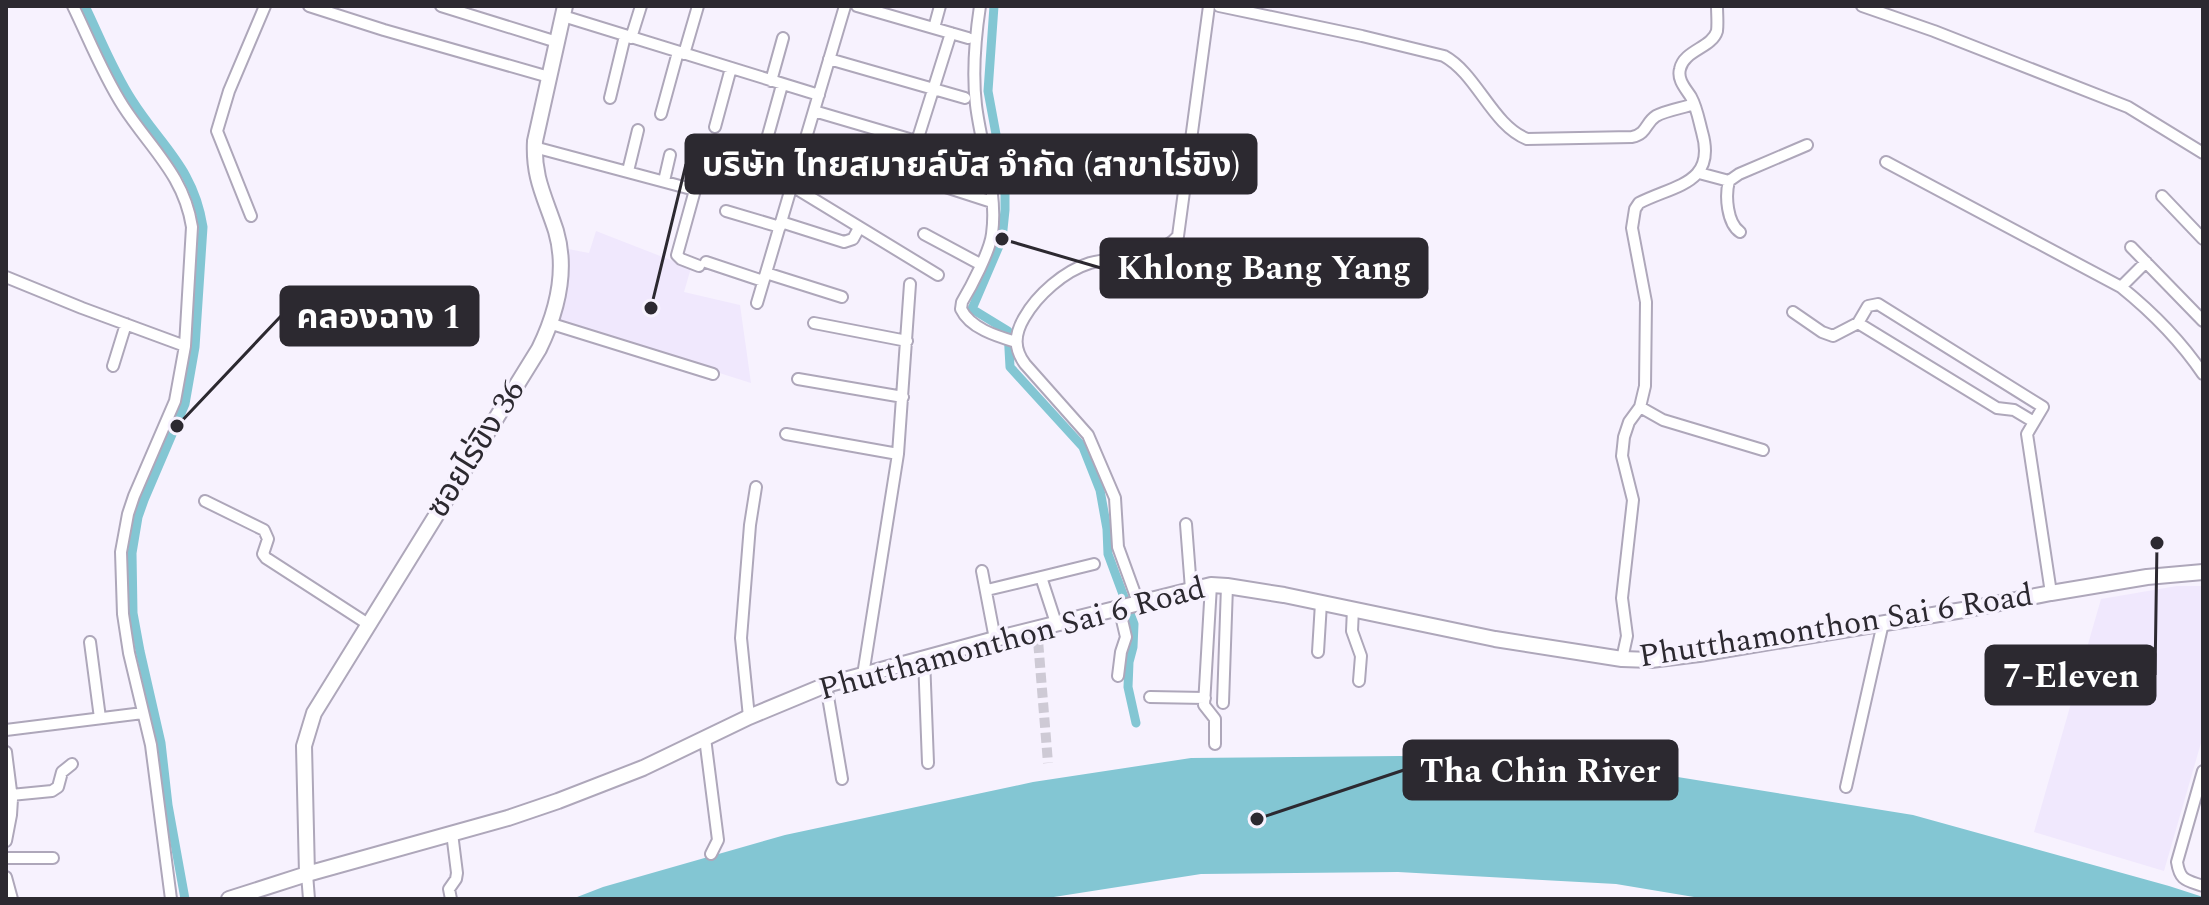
<svg xmlns="http://www.w3.org/2000/svg" width="2209" height="905" font-family="Spectral,'Noto Sans Thai',serif">
	<style>
		.built { fill: #f0e8fd }
		.water { fill: #83c6d3 }
		.lines { fill: none; stroke-linecap: round; stroke-linejoin: round }
		.canal { stroke: #83c6d3; stroke-width: 9 }
		.street-tunnel { stroke: #cecad5; stroke-width: 10; stroke-dasharray: 10 5; stroke-linecap: butt }
		.street-casing { stroke: #aea7ba; stroke-width: 14 }
		.secondary-casing { stroke: #aea7ba; stroke-width: 18 }
		.street { stroke: #fff; stroke-width: 10 }
		.secondary { stroke: #fff; stroke-width: 14 }
		.labels { text-anchor: middle; dominant-baseline: central; stroke-width: 7; stroke-linejoin: round; paint-order: stroke }
		.street-label { font-size: 32px; fill: #2c2930; stroke: #f7f2fe }
		.leader { fill: none; stroke: #2c2930; stroke-width: 3 }
		.callout-dot { fill: #2c2930; stroke: #f7f2fe; stroke-width: 3 }
		.callout { fill: #2c2930; stroke: #2c2930; stroke-width: 3 }
		.callout-label { font-size: 34px; text-anchor: middle; font-weight: bold; fill: #fff }
	</style>
	<rect width="100%" height="100%" fill="#f7f2fe"/>
	<path class="built" d="M596 231 691 268 684 292 740 305 751 383 558 322 567 283 568 249 589 253Z
		M2177 586H2203V736L2164 871 2034 832 2101 599Z"/>
	<path class="water" d="M1400 756 1628 769 1913 815 2169 886 2203 897V899H1706L1616 884 1398 872 1201 874 1041 899H572L603 887 785 835 1033 782 1191 758Z"/>
	<g class="lines">
		<path class="canal" d="M85 6C100 37 113 71 132 100 161 146 194 168 203 227L195 347 185 404 144 500 138 517 132 553 133 613 140 651 161 743 168 805 185 899
			M994 6 988 91 1005 183V210L1002 239 972 309 1008 331 1010 367 1083 447 1100 490 1107 529 1108 554 1134 624 1133 647 1129 662 1128 687 1136 723"/>
		<path class="street-tunnel" d="M1037 628 1048 763"/>
		<defs>
			<path id="street" d="M73 6C89 39 103 75 123 106 150 148 184 175 192 227L185 346 175 401 134 496 128 514 121 552 123 614 129 653 151 745 171 899
				M309 6 384 30 549 77
				M441 6 557 42
				M857 6 968 38
				M980 6C975 39 972 71 976 105 981 147 998 191 992 234 990 251 971 287 962 302L961 309C970 328 996 336 1016 342
				M1219 6 1362 36 1444 56C1477 74 1492 125 1527 139L1632 137C1648 133 1645 123 1656 116 1667 110 1683 108 1694 104
				M1862 6 1934 31 2128 107 2203 153
				M563 16 819 95
				M934 28 940 6
				M631 38 641 6
				M684 54 698 6
				M829 59 965 98
				M771 81 783 38
				M610 98 625 36
				M814 111 974 158
				M661 114 678 52
				M715 127 731 68
				M917 141 951 33
				M534 147 695 190 677 255 681 259 699 266
				M739 158 795 176
				M1886 162 2121 287C2152 312 2180 340 2203 374
				M760 164 782 85
				M893 170 992 202
				M628 171 638 130
				M1699 173 1729 181
				M664 181 670 155
				M792 186 938 275
				M2162 196 2203 239
				M726 211 780 227
				M251 216 217 131 229 91 265 6
				M781 222 844 242 853 239 859 228
				M1740 232C1727 223 1725 196 1729 181L1739 174 1807 145
				M924 234 980 264
				M2131 247 2203 321
				M706 262 763 281
				M766 273 842 297
				M6 277 82 308 185 346
				M2121 287 2146 262
				M757 303 845 6
				M1793 312 1822 332 1833 336 1858 323 1868 306 1878 304 2043 407 2027 434 2051 593
				M814 323 907 341
				M1858 323 1997 408 2014 410 2034 422
				M552 324 713 374
				M113 366 126 324
				M798 379 903 397
				M1640 407 1663 420 1763 450
				M786 434 898 454
				M205 501 264 530 268 539 263 554 266 558 368 624
				M1186 524 1191 589
				M982 571 995 639
				M1211 585 1204 705 1215 719V744
				M987 590 1041 577
				M1138 602 1118 547 1115 498 1088 435 1025 364C1014 349 1014 335 1024 318 1037 295 1064 271 1090 263 1116 256 1159 258 1178 236L1209 6
				M1353 609 1352 631 1361 656 1359 681
				M1056 623 1041 577 1094 564
				M90 642 100 718
				M1318 652 1321 603
				M924 658 928 763
				M1622 659 1627 636 1622 598 1633 500 1622 456 1624 437 1629 422 1640 407 1645 386 1646 302 1632 228 1635 209 1639 203C1674 185 1717 184 1702 132 1699 121 1697 108 1691 97 1686 89 1677 80 1680 69 1684 50 1712 48 1717 31 1718 23 1717 14 1717 6
				M863 675 898 454 910 284
				M1118 676 1121 652 1126 637 1119 607
				M826 685 842 779
				M1150 697 1205 698
				M1223 703 1227 586
				M749 717 741 638 750 525 756 487
				M6 730 143 713
				M705 738 718 840 711 854
				M6 752 12 799 11 815 6 841
				M2203 771 2177 862C2180 881 2186 880 2203 886
				M1846 787 1883 623
				M11 795 52 791 58 787 62 772 72 764
				M6 858H53
				M307 874 309 899
				M6 877 12 899
				M451 899 449 889 456 879 457 873 452 833"/>
			<path id="secondary" d="M307 874 304 746 314 713 539 349C557 312 568 272 556 231 545 197 533 178 535 141L565 6
				M229 899 307 874 508 818 558 801 643 768 749 717 826 685 995 639 1211 585 1227 586 1284 595 1495 639 1622 659 1651 660 1699 654 1969 609 2051 593 2147 577 2203 572"/>
		</defs>
		<use href="#street" class="street-casing"/>
		<use href="#secondary" class="secondary-casing"/>
		<use href="#street" class="street"/>
		<use href="#secondary" class="secondary"/>
	</g>
	<g class="labels">
		<g class="street-label">
			<text transform="translate(476 449) rotate(-58)">ซอยไร่ขิง 36</text>
			<text transform="translate(1836 626) rotate(-9)">Phutthamonthon Sai 6 Road</text>
			<text transform="translate(1012 639) rotate(-15)">Phutthamonthon Sai 6 Road</text>
		</g>
	</g>
	<path class="leader" d="M651 308L686 164M1002 239L1101 268M177 426L281 316M2157 543L2155 675M1257 819L1404 770"/>
	<g class="callout-dot">
		<circle cx="651" cy="308" r="8"/>
		<circle cx="1002" cy="239" r="8"/>
		<circle cx="177" cy="426" r="8"/>
		<circle cx="2157" cy="543" r="8"/>
		<circle cx="1257" cy="819" r="8"/>
	</g>
	<g class="callout">
		<rect x="686" y="135" width="570" height="58" rx="8"/>
		<rect x="1101" y="239" width="326" height="58" rx="8"/>
		<rect x="281" y="287" width="197" height="58" rx="8"/>
		<rect x="1986" y="646" width="169" height="58" rx="8"/>
		<rect x="1404" y="741" width="273" height="58" rx="8"/>
	</g>
	<g class="callout-label">
		<text x="971" y="176">บริษัท ไทยสมายล์บัส จำกัด (สาขาไร่ขิง)</text>
		<text x="1264" y="279">Khlong Bang Yang</text>
		<text x="379" y="328">คลองฉาง 1</text>
		<text x="2071" y="687">7-Eleven</text>
		<text x="1540" y="782">Tha Chin River</text>
	</g>
	<rect width="2209" height="905" fill="none" stroke="#2c2930" stroke-width="16"/>
</svg>
